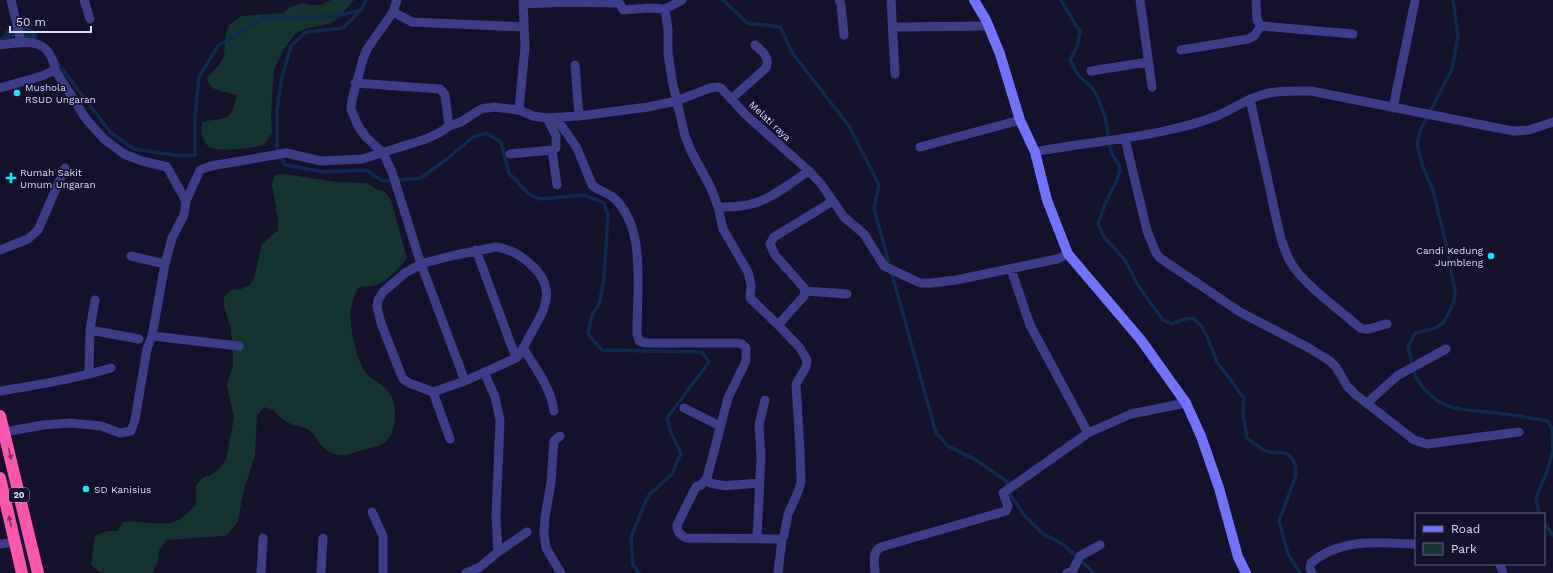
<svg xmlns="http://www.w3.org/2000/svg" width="1553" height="573" font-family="'Work Sans',sans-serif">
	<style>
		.green { fill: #143431 }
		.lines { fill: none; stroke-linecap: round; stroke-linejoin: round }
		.stream { stroke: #0f2a4f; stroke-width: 3.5 }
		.river { stroke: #0f2a4f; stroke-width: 20 }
		.street { stroke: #3c3c88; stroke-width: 9 }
		.secondary { stroke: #7173fe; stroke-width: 10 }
		.highway { stroke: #fe55ad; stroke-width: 12 }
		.oneway { fill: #7d3065 }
		.poi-dot { fill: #06effe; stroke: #14112a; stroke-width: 1.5 }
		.labels { text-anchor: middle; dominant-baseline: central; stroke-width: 3.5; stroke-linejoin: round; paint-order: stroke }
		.shield { fill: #14112a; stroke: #a09dbf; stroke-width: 1 }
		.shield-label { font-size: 9px; font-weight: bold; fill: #dcd9ff }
		.poi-label { font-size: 10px; fill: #dcd9ff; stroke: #14112a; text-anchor: start }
		.street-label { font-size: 10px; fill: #dcd9ff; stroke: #14112a }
	</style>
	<rect width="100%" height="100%" fill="#14112a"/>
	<path class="green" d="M331 0H354L336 20 332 23 305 29 296 33 284 49 274 70 271 113 272 133 264 145C253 148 216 153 208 146 201 139 201 130 202 122 224 117 233 123 236 95 225 91 210 93 207 78L219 65 224 56 226 33 230 24 242 16 283 13 290 7 301 3 311 5H321Z
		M285 174 336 182 367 183 376 189 385 192 391 200 407 258C400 267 385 284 372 286 367 287 362 284 358 289 355 293 352 303 351 309 348 322 357 362 366 373 372 380 381 383 387 390 394 398 395 406 395 415 394 448 378 445 353 453 341 457 332 455 323 447 318 442 315 434 309 430 307 428 304 428 301 427 289 424 281 420 274 410L264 407 257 415 255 455 243 493 238 522 228 534 224 536 166 540 159 551 158 561 152 573H104L98 571 91 565 95 536 107 531H117L123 522C141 520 160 527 176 521 183 519 190 510 196 505V486L202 478 211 475 219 469 226 460 234 418 227 385 233 365V356L231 329 224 306V297L231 290 241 289 251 284 255 274 262 244 278 230V221L272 184 275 175Z"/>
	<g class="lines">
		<path class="stream" d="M723 0 747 23 780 27 793 54 849 126 879 185 874 209 936 433 948 446 976 460 1006 481 1011 496 1024 515 1042 533 1064 545 1094 573
			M1061 0 1080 32 1077 47 1070 60 1078 75 1093 89 1098 98 1105 116 1111 152 1119 165 1120 170 1117 180 1105 204 1098 224 1104 237 1125 260 1139 287 1163 320 1172 324 1185 319 1193 318 1202 327 1207 336 1217 362 1244 398 1243 415 1247 438C1253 442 1260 449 1266 451 1272 454 1279 452 1285 453 1295 456 1297 470 1295 478L1279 521 1288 554 1300 573
			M1453 0 1458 36 1452 69 1421 129 1417 144 1423 167 1433 190 1447 248 1455 292 1454 302 1444 322 1436 328 1415 333 1408 347C1411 356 1412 371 1417 379 1439 413 1461 409 1497 413 1514 415 1531 418 1548 421L1552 429 1553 450 1548 469 1536 498 1539 514
			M361 10 343 28 306 32 291 46 282 77 277 110V148L285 165 324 172 366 170 383 181 421 178 447 159 473 137 486 133 501 142 509 173 530 195 540 199 584 195 604 203 608 215 604 279 599 305 592 315 588 334 602 350 702 352 709 362 667 418 671 433 681 453 672 474 648 496 631 537 633 565 639 573
			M0 39 13 38
			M56 61 111 133 134 149 181 156 195 155V116L199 77 218 46 262 19 337 16 361 10 366 0
			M1544 523 1553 535"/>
		<path class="river" d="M13 38 27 37"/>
		<path class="street" d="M11 0 21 42
			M84 0 90 19
			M397 0 393 12 367 49 363 59 352 100 351 109 358 126 366 137 383 153 392 172 421 264 465 381
			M523 0 525 47 519 110 533 116 547 118 579 116 648 107 676 101 710 88 718 87 721 88 747 116 809 171 821 184 844 217 864 234 884 266 920 283H931L956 280 1038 263 1057 259 1068 254
			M839 0 841 4 844 35
			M891 0 895 74
			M1140 0 1152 87
			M1256 0 1257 20 1261 26 1353 34
			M523 4 565 2 619 3 620 4 623 10 649 8 665 9 682 0
			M665 9 668 29V53L672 80 685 136 691 151 711 188 718 207 723 229 748 272 751 285 750 298 778 325
			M393 12 412 22 524 27
			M893 27 988 26
			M0 45C27 41 50 37 55 70
			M1181 50 1248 39 1254 36 1261 26
			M575 65 579 116
			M1091 71 1148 62
			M355 83 440 89 445 95 449 126
			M0 88 42 76 55 70 86 119 104 139 124 154 142 161 167 167 186 201
			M731 99 766 68C770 57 763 52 755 45
			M1250 99 1279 231C1282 242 1285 253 1291 263 1306 287 1339 309 1360 328 1369 332 1378 325 1387 324
			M1393 108 1415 1
			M556 118 577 148 592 185C600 192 611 193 618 202 638 226 638 255 638 284 638 301 637 317 637 334L639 341 644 343H736L742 344 746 348V361L728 398 707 478 701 485 696 487 677 525C677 532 680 535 686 538L782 539
			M1125 139 1147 231 1156 253 1160 258 1240 312 1307 347 1330 361 1336 367 1347 386 1355 394 1414 440 1427 444 1519 432
			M920 147 1020 120
			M552 150 557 185
			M1035 152C1084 142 1133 140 1181 127 1194 124 1207 120 1219 115 1235 108 1251 96 1269 93 1283 90 1297 91 1311 91L1513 131 1529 130 1553 122
			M510 154 552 150 556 148V136L547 118
			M718 207C730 207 744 207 755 203 773 198 793 181 809 171
			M496 247C510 249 519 254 529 263 566 294 535 320 521 353L516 358 465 381 433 392 409 383 403 379 400 372 381 323 377 307 378 300 383 292 405 273 421 264 451 256Z
			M0 250 28 239 38 230 65 168
			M476 250 516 358
			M131 256 165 264
			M1011 269 1030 325 1088 433
			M805 291 847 294
			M95 300 90 330 139 339
			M152 336 239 346
			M523 348C535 367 551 388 554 411
			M484 372 495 397 500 420 496 517 498 552
			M89 374 90 330
			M0 391C37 385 74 379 111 368
			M433 392 450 439
			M1367 403 1397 376 1446 349
			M684 408 720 426
			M4 432 43 425 71 423 101 426 120 433 131 431 135 420 147 349 152 336 165 264 172 238 184 215 186 201 200 170 211 166 286 153 321 161 362 159 426 139 439 133 449 126 461 122 481 109 494 107 519 110
			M560 436 554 441 551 482 545 518 544 534 546 548 561 573
			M706 481C721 489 742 484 759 483
			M372 512 383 536V573
			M757 538 761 456 759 425 765 400
			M0 544 15 542
			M1500 564 1503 573
			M261 573 263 538
			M321 573 323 538
			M466 573 480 567 498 552 527 532
			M778 573 782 539 784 535 788 514 798 492 801 482 800 450 796 384 806 367 807 360 800 348 778 325 804 296 805 289 775 255 770 244 774 237 833 201
			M875 573C875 564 871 552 881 547L1006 511 1008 506 1003 493 1088 433 1131 414 1186 403
			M1067 573 1072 572 1080 556 1100 545
			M1312 573 1310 568 1311 563C1341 537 1380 543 1416 544"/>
		<path class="secondary" d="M974 0 986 20 1000 54 1020 120 1035 152 1047 200 1068 254 1141 340 1186 403 1201 436 1219 488 1238 557 1246 573"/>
		<path class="highway" d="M0 416 38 573
			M0 478 22 573"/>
	</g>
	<defs><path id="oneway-solid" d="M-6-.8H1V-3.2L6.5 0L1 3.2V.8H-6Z"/></defs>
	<g class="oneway">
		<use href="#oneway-solid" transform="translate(10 454) rotate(76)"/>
		<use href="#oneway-solid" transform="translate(10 521) rotate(-103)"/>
	</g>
	<g class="poi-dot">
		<circle cx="17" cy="93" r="4"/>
		<path d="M9 172h4v4h4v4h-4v4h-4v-4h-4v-4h4z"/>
		<circle cx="1491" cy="256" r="4"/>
		<circle cx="86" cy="489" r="4"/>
	</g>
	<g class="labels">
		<rect class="shield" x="9" y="488" width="20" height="14" rx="3"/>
		<g class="shield-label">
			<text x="19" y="495">20</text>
		</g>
		<g class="poi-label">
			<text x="25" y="87">Mushola<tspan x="25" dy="12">RSUD Ungaran</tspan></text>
			<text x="20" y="172">Rumah Sakit<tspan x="20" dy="12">Umum Ungaran</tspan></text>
			<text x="1483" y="250" text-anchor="end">Candi Kedung<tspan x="1483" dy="12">Jumbleng</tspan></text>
			<text x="94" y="489">SD Kanisius</text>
		</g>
		<g class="street-label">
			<text transform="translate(770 121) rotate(43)">Melati raya</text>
		</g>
	</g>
	<rect x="1415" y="513" width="130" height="52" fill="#14112a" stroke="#64617f"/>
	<rect x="1423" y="526" width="20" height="6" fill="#7173fe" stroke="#64617f"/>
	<text x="1451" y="533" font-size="12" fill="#dcd9ff">Road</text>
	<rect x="1423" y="543" width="20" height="12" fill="#143431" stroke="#64617f"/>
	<text x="1451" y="553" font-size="12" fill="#dcd9ff">Park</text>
	<path d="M10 26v6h81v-6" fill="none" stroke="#dcd9ff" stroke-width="2"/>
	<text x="16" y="26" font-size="12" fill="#dcd9ff" stroke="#14112a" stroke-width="3" paint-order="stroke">50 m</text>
</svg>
